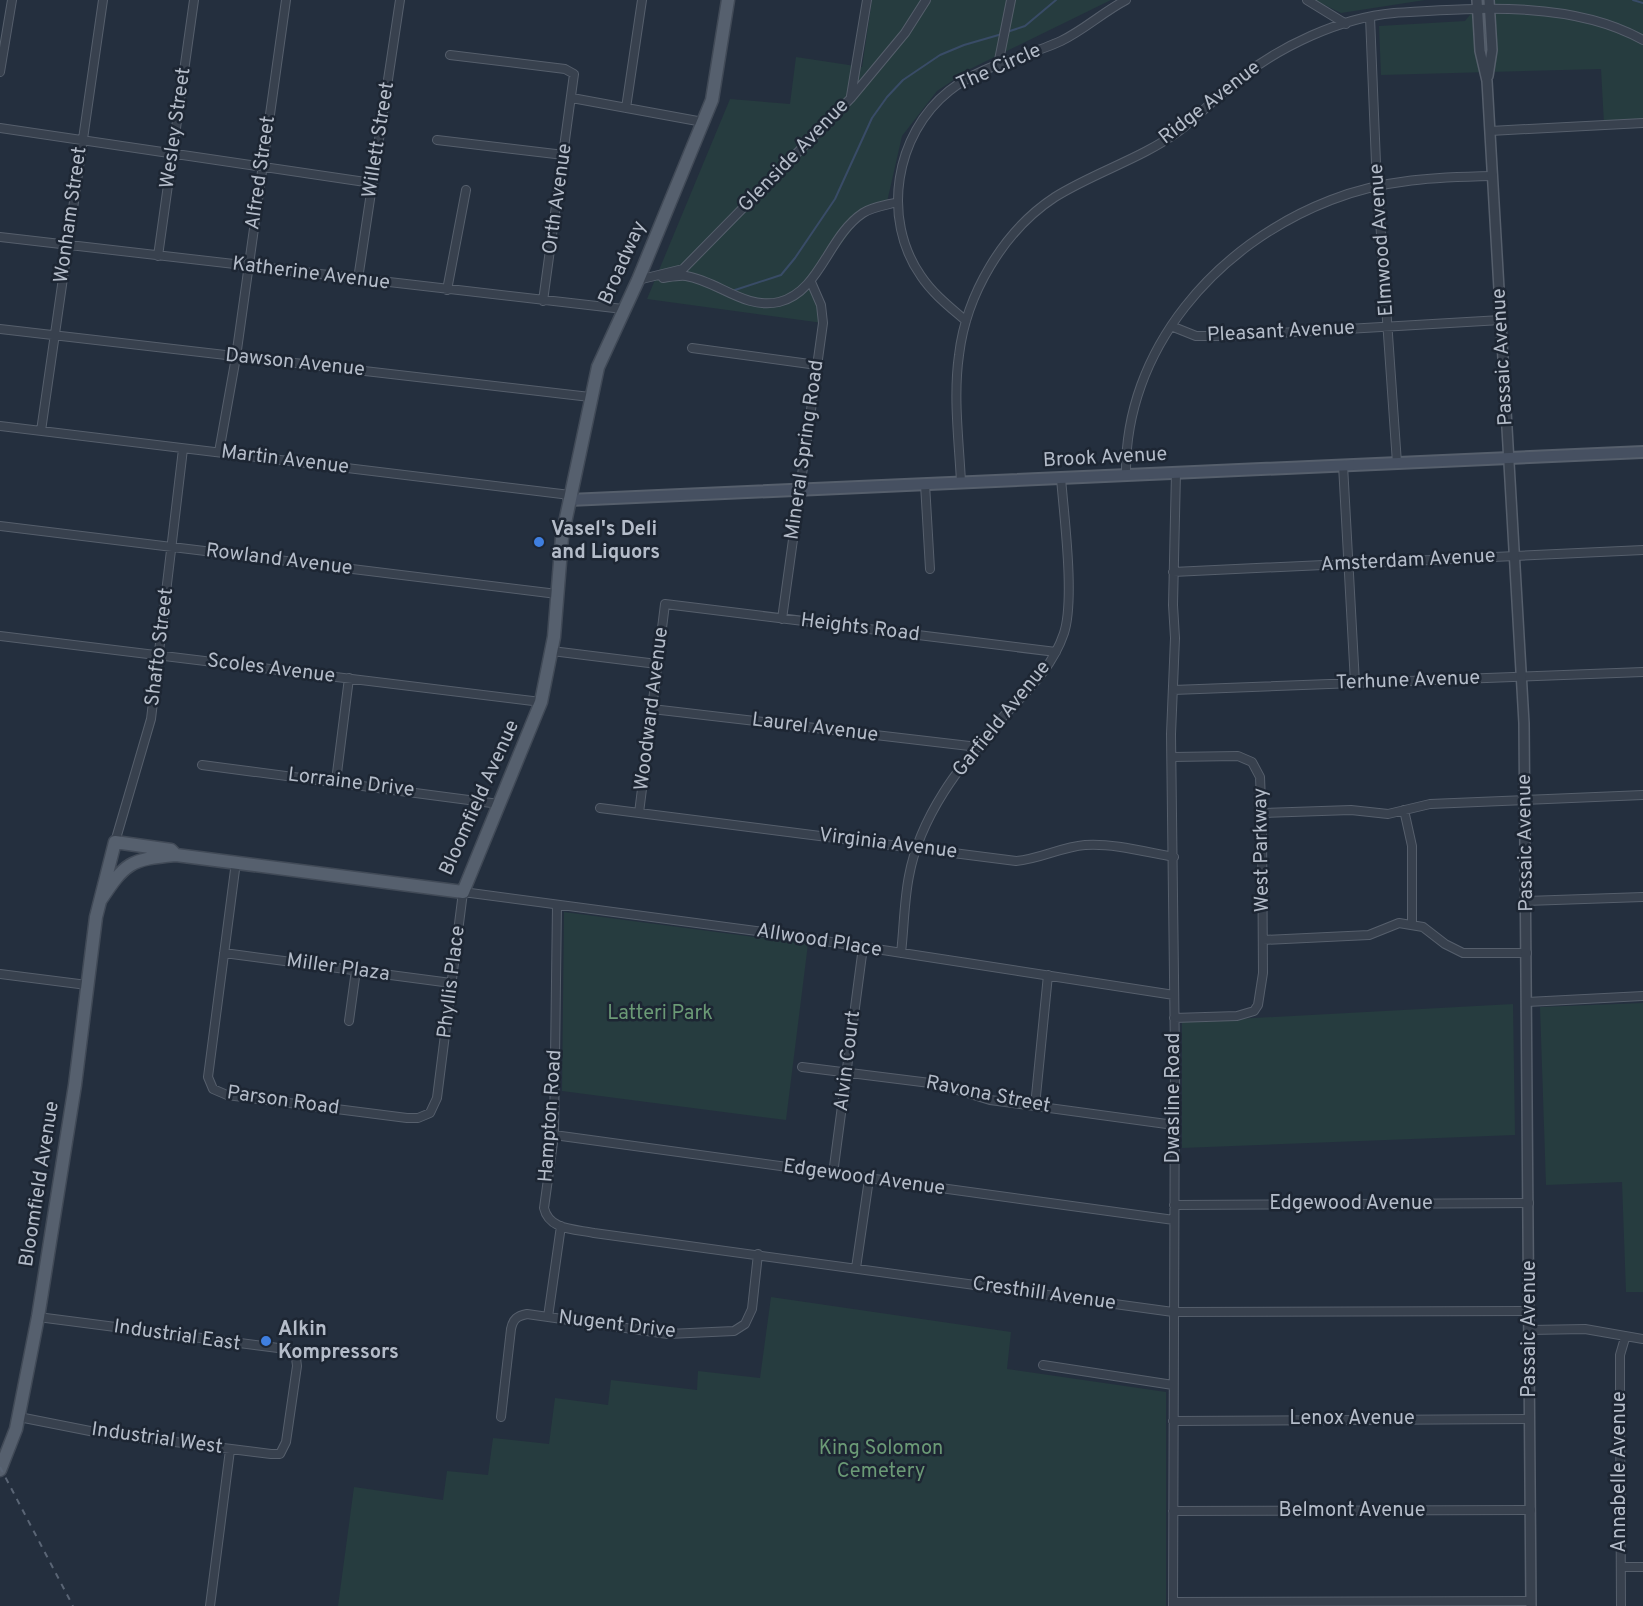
<svg xmlns="http://www.w3.org/2000/svg" width="1643" height="1606" font-family="Overpass,sans-serif">
	<style>
		.green { fill: #263c3f }
		.lines { fill: none; stroke-linecap: round; stroke-linejoin: round }
		.stream { stroke: #394c67; stroke-width: 2 }
		.minor-casing { stroke: #565f6c; stroke-width: 10 }
		.tertiary-casing { stroke: #565f6c; stroke-width: 12 }
		.secondary-casing { stroke: #565f6c; stroke-width: 14 }
		.primary-casing { stroke: #414a57; stroke-width: 15 }
		.minor { stroke: #38414e; stroke-width: 8 }
		.tertiary { stroke: #38414e; stroke-width: 9 }
		.secondary { stroke: #465061; stroke-width: 10 }
		.primary { stroke: #56606e; stroke-width: 12 }
		.rail { stroke: #5a6575; stroke-width: 2; stroke-dasharray: 6 6; stroke-linecap: butt }
		.shop-dot { fill: #3f7fe0; stroke: #1d2633; stroke-width: 2 }
		.labels { text-anchor: middle; dominant-baseline: central; stroke-width: 5; stroke-linejoin: round; paint-order: stroke }
		.street-label { font-size: 20px; fill: #b4bcc9; stroke: #1d2633 }
		.poi-label { font-size: 20px; font-weight: bold; fill: #b4bcc9; stroke: #1d2633; text-anchor: start }
		.park-label { font-size: 20px; fill: #6b9a76; stroke: #1d2633 }
	</style>
	<rect width="100%" height="100%" fill="#242f3e"/>
	<path class="green" d="M872 0H1111L970 69 937 91 902 136 887 202 862 216 811 284 823 323 647 299 730 99 790 104 796 57 862 67Z
		M1314 0H1425L1341 13Z
		M1482 0H1643V122L1604 124 1601 69 1381 75 1379 26 1465 21Z
		M564 912 808 944 786 1120 562 1091Z
		M1643 1003V1292H1626L1622 1182 1546 1185 1540 1007Z
		M1513 1004 1515 1135 1182 1148V1022Z
		M771 1297 1011 1332 1007 1369 1166 1392V1606H338L354 1487 443 1500 447 1471 488 1475 493 1438 549 1444 555 1398 608 1405 611 1380 697 1390 698 1371 760 1378Z"/>
	<g class="lines">
		<path class="stream" d="M1633 0 1643 3
			M1007 32 1025 26 1056 0
			M735 290 781 275 795 258 835 199 872 118 887 97 903 80 940 55 964 45 1002 34"/>
		<defs>
			<path id="minor" d="M1307 0 1346 24
				M1370 17 1376 163 1397 463
				M450 55 565 69 574 74 543 301
				M998 65 1011 0
				M0 72 12 0
				M851 96 867 0
				M572 98 703 122
				M626 108 642 0
				M0 128 372 183
				M1490 131 1643 123
				M437 140 564 155
				M0 237 623 309
				M158 256 194 0
				M663 278C670 277 680 275 686 276 718 281 745 310 779 302 820 292 828 236 863 213 872 207 887 205 898 202
				M358 279 400 0
				M638 280 683 269 851 98 905 33 926 0
				M447 290 466 190
				M966 321C950 307 933 294 921 276 881 219 895 134 949 91 981 65 1024 58 1061 41 1084 30 1103 12 1126 0
				M1171 326 1196 336H1226L1501 320
				M0 329 590 397
				M692 348 817 365
				M0 426 570 495
				M41 431 103 0
				M219 452 236 357 286 0
				M1343 465 1355 683
				M1126 475C1124 349 1217 244 1331 200 1384 179 1438 177 1493 176
				M961 482C959 441 953 397 959 355 966 295 1003 231 1055 197 1095 172 1141 159 1179 131 1200 115 1217 96 1237 80 1281 46 1339 18 1394 13 1475 8 1572 0 1643 40
				M925 484 930 569
				M0 526 557 594
				M1173 572 1643 550
				M782 619 823 323 821 305 811 282
				M0 636 541 702
				M552 651 657 664
				M1173 690 1643 672
				M652 709 978 747
				M1172 757 1238 756 1252 762 1260 777 1262 826 1263 973 1258 1005 1254 1011 1237 1016 1174 1018
				M202 765 499 804
				M336 781 349 678
				M600 808 1016 861C1040 859 1061 847 1085 845 1113 843 1146 852 1174 857
				M1404 810 1412 846V924
				M639 813 665 604 1056 652
				M1262 813 1351 810 1388 814 1430 804 1643 795
				M115 842 151 719 183 449
				M236 862 208 1077 213 1089 227 1095 407 1118H418L430 1113 437 1098 463 892 779 934 1174 995
				M1526 901 1643 897
				M557 905 554 1135 544 1208C549 1230 574 1229 594 1233L1173 1312 1530 1311
				M1263 940 1369 935 1399 923 1423 927 1445 944 1463 953H1527
				M224 953 451 983
				M901 953C904 928 904 901 909 876 920 816 960 765 1000 720 1025 693 1052 669 1064 633 1075 599 1064 516 1061 478
				M0 974 87 985
				M1527 1002 1643 996
				M349 1021 356 970
				M802 1067 938 1084 990 1100 1174 1125
				M1035 1106 1048 975
				M554 1135 1174 1220
				M833 1174 863 947
				M1174 1205 1529 1203
				M856 1268 869 1179
				M548 1317 561 1226
				M1530 1330 1585 1329 1643 1339
				M1043 1365 1173 1385
				M19 1417 95 1432 271 1454H280L286 1442 297 1366 296 1358 286 1349 38 1317
				M501 1417 511 1329C513 1319 517 1316 527 1314L668 1334 734 1331 745 1324 752 1309 758 1254
				M1173 1421 1530 1419
				M1173 1511 1531 1510
				M1621 1567H1643
				M1173 1602 1531 1601
				M210 1606 230 1450
				M1173 1606 1175 1058 1171 734 1175 638 1173 605 1176 472
				M1621 1606 1620 1408V1355L1625 1338"/>
			<path id="tertiary" d="M1477 0 1480 51 1487 81 1524 723 1531 1606
				M1488 76 1492 50 1489 0"/>
			<path id="secondary" d="M569 500 1643 452"/>
			<path id="primary" d="M100 901C125 863 130 859 176 855L463 892 541 702 554 637 562 537 598 367 638 280 712 100 728 0
				M0 1470 16 1429 38 1317 75 1085 96 917 115 842 171 850 174 853"/>
		</defs>
		<use href="#minor" class="minor-casing"/>
		<use href="#tertiary" class="tertiary-casing"/>
		<use href="#secondary" class="secondary-casing"/>
		<use href="#primary" class="primary-casing"/>
		<use href="#minor" class="minor"/>
		<use href="#tertiary" class="tertiary"/>
		<use href="#secondary" class="secondary"/>
		<use href="#primary" class="primary"/>
		<path class="rail" d="M0 1467 73 1606"/>
	</g>
	<g class="shop-dot">
		<circle cx="539" cy="542" r="6"/>
		<circle cx="266" cy="1341" r="6"/>
	</g>
	<g class="labels">
		<g class="street-label">
			<text transform="translate(999 68) rotate(-24)">The Circle</text>
			<text transform="translate(1210 103) rotate(-38)">Ridge Avenue</text>
			<text transform="translate(176 128) rotate(-82)">Wesley Street</text>
			<text transform="translate(379 140) rotate(-81)">Willett Street</text>
			<text transform="translate(794 156) rotate(-46)">Glenside Avenue</text>
			<text transform="translate(261 173) rotate(-82)">Alfred Street</text>
			<text transform="translate(558 199) rotate(-82)">Orth Avenue</text>
			<text transform="translate(71 215) rotate(-82)">Wonham Street</text>
			<text transform="translate(1382 240) rotate(-94)">Elmwood Avenue</text>
			<text transform="translate(623 263) rotate(-66)">Broadway</text>
			<text transform="translate(311 274) rotate(7)">Katherine Avenue</text>
			<text transform="translate(1281 332) rotate(-3)">Pleasant Avenue</text>
			<text transform="translate(1503 357) rotate(-93)">Passaic Avenue</text>
			<text transform="translate(295 363) rotate(6)">Dawson Avenue</text>
			<text transform="translate(805 450) rotate(-82)">Mineral Spring Road</text>
			<text transform="translate(1105 458) rotate(-3)">Brook Avenue</text>
			<text transform="translate(285 460) rotate(7)">Martin Avenue</text>
			<text transform="translate(279 560) rotate(7)">Rowland Avenue</text>
			<text transform="translate(1408 561) rotate(-3)">Amsterdam Avenue</text>
			<text transform="translate(860 628) rotate(7)">Heights Road</text>
			<text transform="translate(160 647) rotate(-83)">Shafto Street</text>
			<text transform="translate(271 669) rotate(7)">Scoles Avenue</text>
			<text transform="translate(1408 681) rotate(-2)">Terhune Avenue</text>
			<text transform="translate(652 709) rotate(-83)">Woodward Avenue</text>
			<text transform="translate(1002 719) rotate(-51)">Garfield Avenue</text>
			<text transform="translate(815 728) rotate(7)">Laurel Avenue</text>
			<text transform="translate(351 783) rotate(7)">Lorraine Drive</text>
			<text transform="translate(480 798) rotate(-66)">Bloomfield Avenue</text>
			<text transform="translate(1526 843) rotate(-91)">Passaic Avenue</text>
			<text transform="translate(888 844) rotate(7)">Virginia Avenue</text>
			<text transform="translate(1262 850) rotate(-91)">West Parkway</text>
			<text transform="translate(819 941) rotate(9)">Allwood Place</text>
			<text transform="translate(338 968) rotate(8)">Miller Plaza</text>
			<text transform="translate(452 982) rotate(-83)">Phyllis Place</text>
			<text transform="translate(848 1061) rotate(-83)">Alvin Court</text>
			<text transform="translate(988 1095) rotate(11)">Ravona Street</text>
			<text transform="translate(1174 1098) rotate(-90)">Dwasline Road</text>
			<text transform="translate(283 1101) rotate(8)">Parson Road</text>
			<text transform="translate(551 1116) rotate(-86)">Hampton Road</text>
			<text transform="translate(864 1178) rotate(8)">Edgewood Avenue</text>
			<text transform="translate(40 1184) rotate(-81)">Bloomfield Avenue</text>
			<text x="1351" y="1204">Edgewood Avenue</text>
			<text transform="translate(1044 1294) rotate(8)">Cresthill Avenue</text>
			<text transform="translate(617 1325) rotate(7)">Nugent Drive</text>
			<text transform="translate(1530 1329) rotate(-90)">Passaic Avenue</text>
			<text transform="translate(177 1336) rotate(8)">Industrial East</text>
			<text x="1352" y="1419">Lenox Avenue</text>
			<text transform="translate(157 1439) rotate(8)">Industrial West</text>
			<text transform="translate(1620 1472) rotate(-90)">Annabelle Avenue</text>
			<text x="1352" y="1511">Belmont Avenue</text>
		</g>
		<g class="poi-label">
			<text x="551" y="530">Vasel's Deli<tspan x="551" dy="23">and Liquors</tspan></text>
			<text x="278" y="1330">Alkin<tspan x="278" dy="23">Kompressors</tspan></text>
		</g>
		<g class="park-label">
			<text x="660" y="1014">Latteri Park</text>
			<text x="881" y="1449">King Solomon<tspan x="881" dy="23">Cemetery</tspan></text>
		</g>
	</g>
</svg>
